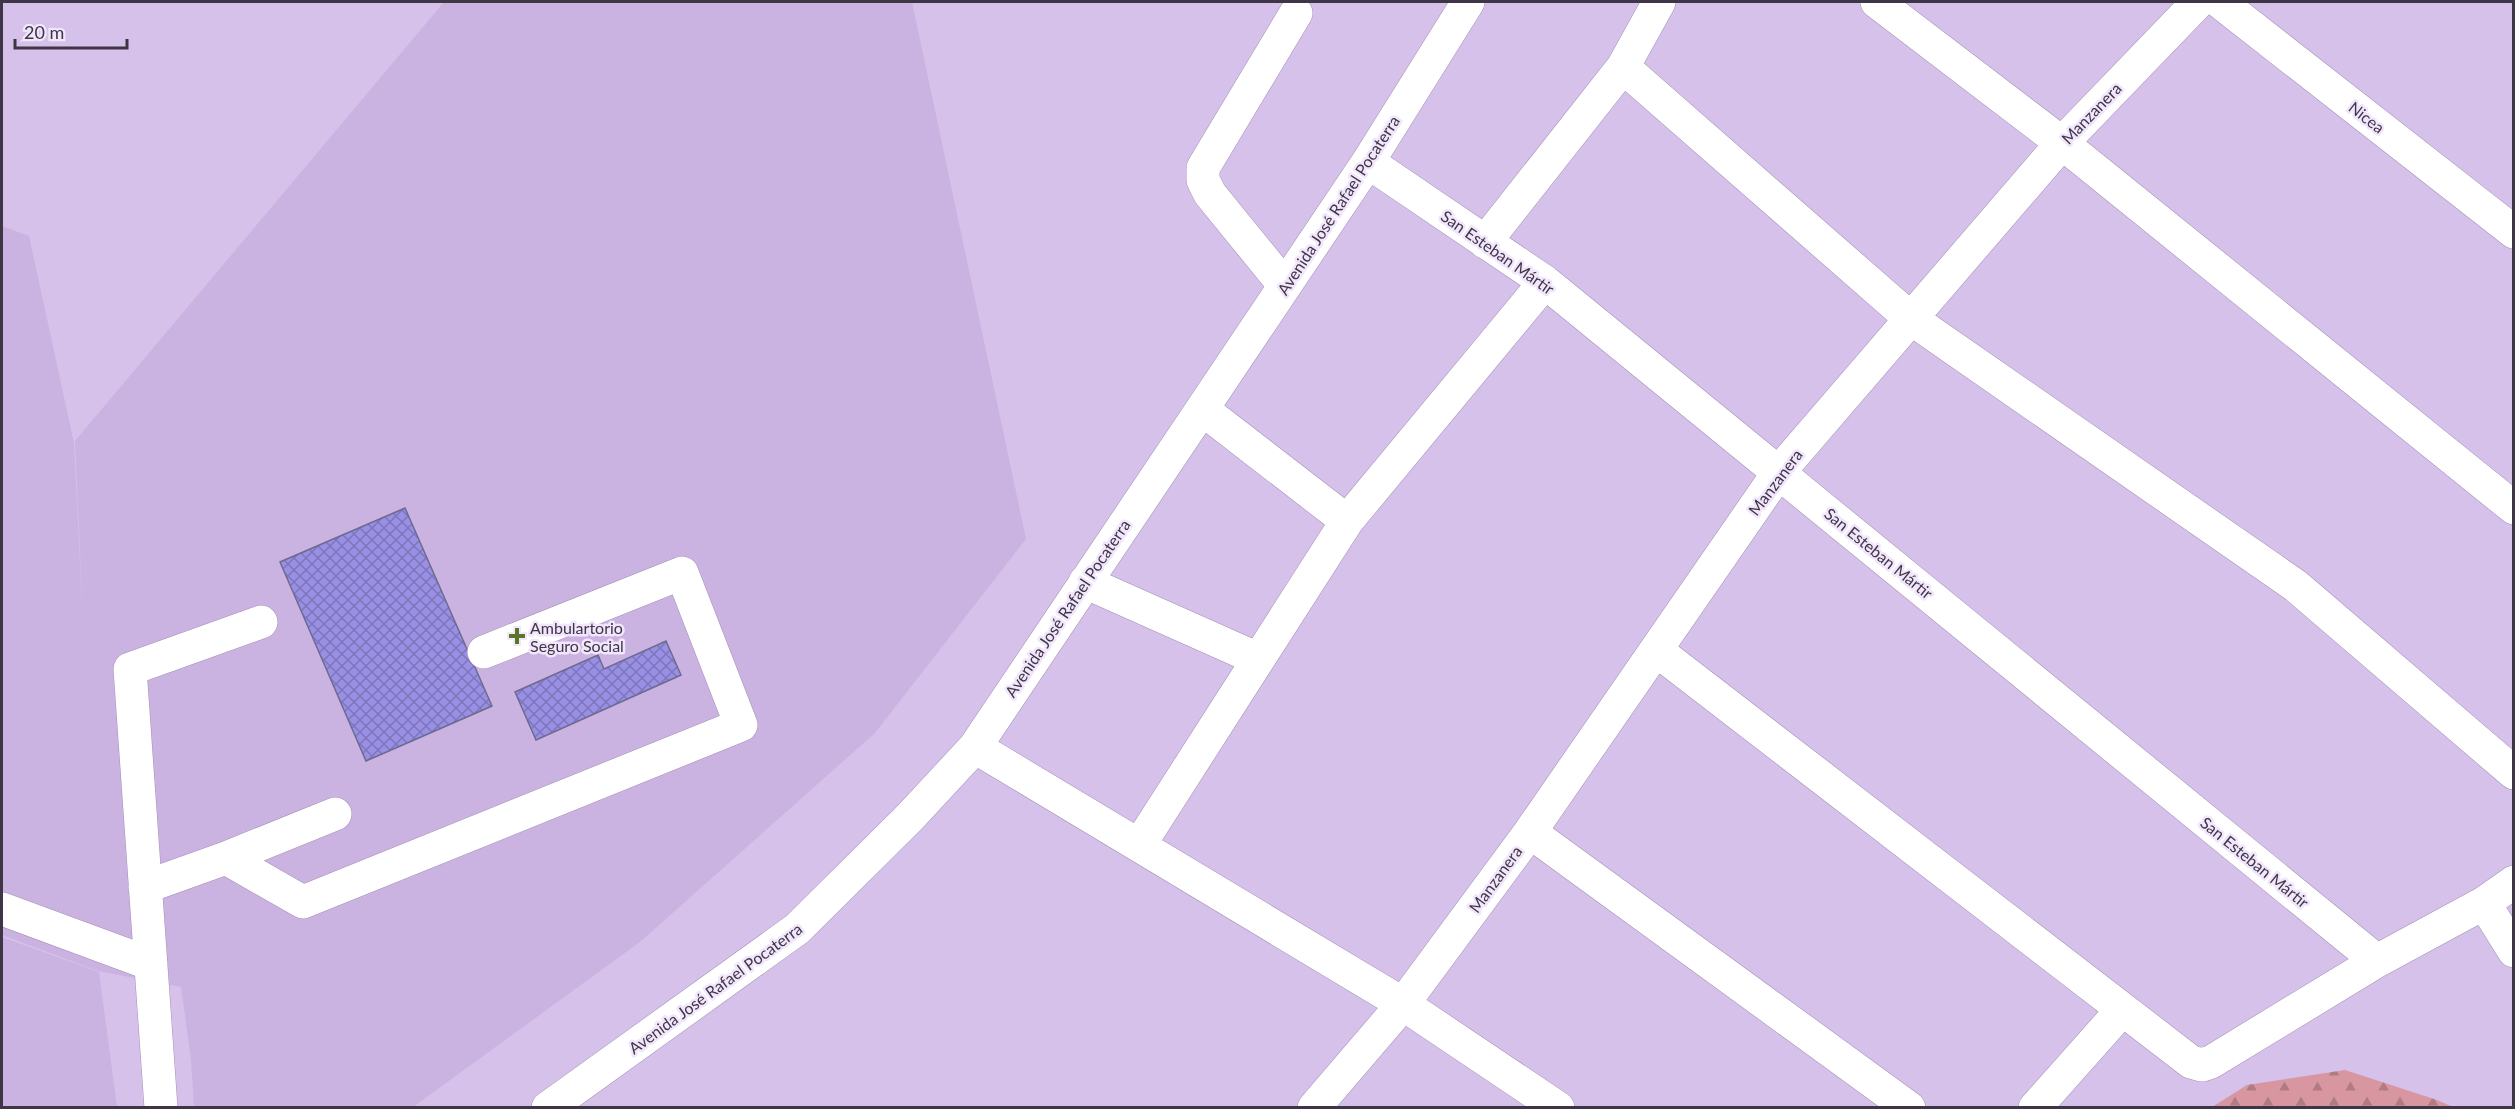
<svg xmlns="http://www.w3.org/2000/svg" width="2515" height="1109" font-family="Lato,sans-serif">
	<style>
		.built { fill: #cab3e1 }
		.forest { fill: url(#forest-firs) }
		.building { fill: url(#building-cross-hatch); stroke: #6d6a90; stroke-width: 1.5 }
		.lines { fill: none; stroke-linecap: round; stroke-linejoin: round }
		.minor-casing { stroke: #a490b7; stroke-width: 34 }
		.minor { stroke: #fff; stroke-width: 33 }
		.poi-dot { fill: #58752a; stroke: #f1e6fb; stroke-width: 2 }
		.labels { text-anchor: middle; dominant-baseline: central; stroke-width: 5; stroke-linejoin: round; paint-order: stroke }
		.street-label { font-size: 16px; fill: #3e3646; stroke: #f1e6fb }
		.poi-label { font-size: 16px; fill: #3e3646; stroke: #f1e6fb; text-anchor: start }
	</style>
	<defs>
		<pattern id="forest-firs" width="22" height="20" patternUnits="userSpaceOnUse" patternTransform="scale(1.5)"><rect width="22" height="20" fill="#d896a1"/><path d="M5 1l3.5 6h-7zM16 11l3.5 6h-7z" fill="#b17b85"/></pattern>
		<pattern id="building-cross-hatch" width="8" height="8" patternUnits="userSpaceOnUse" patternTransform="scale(1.5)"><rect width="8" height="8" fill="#998fe4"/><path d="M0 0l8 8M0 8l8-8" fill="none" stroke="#7e76bb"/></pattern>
	</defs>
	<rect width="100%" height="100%" fill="#d5c1e9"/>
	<path class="built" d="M444 2H912L1026 539 875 733 640 942 413 1107H194L191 1059 181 987 98 971 2 935V226L29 236 74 443 84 642 75 441Z
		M2 937 99 972 117 1107H2Z"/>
	<path class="forest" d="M2345 1070 2437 1100 2453 1107H2212L2247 1085Z"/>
	<path class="building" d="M405 508 492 706 366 761 280 562Z
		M666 641 681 675 536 740 515 692 598 655 604 669Z"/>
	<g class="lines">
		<defs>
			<path id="minor" d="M1659 2 1623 67 1910 318 2296 586 2514 773
				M1877 2 2062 143 2514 508
				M2220 2 2514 232
				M1368 162 1545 282 2377 961
				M1485 242 1623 67
				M1285 286 1210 194 1203 180V168L1296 13
				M1202 409 1347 521
				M1085 582 1258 659
				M1656 650 2191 1062 2202 1065 2211 1062 2377 961 2484 903 2514 882
				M975 747 1403 1004 1558 1108
				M1530 832 1909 1108
				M1140 844 1347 521 1545 282
				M226 858 335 814
				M145 887 226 858 303 902 741 725 682 573 484 652
				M2484 903 2514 951
				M2 909 151 964
				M161 1108 130 669 261 622
				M548 1108 797 929 910 817 975 747 1368 162 1468 2
				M1314 1108 1403 1004 1530 832 1779 472 2062 143 2198 2
				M2035 1108 2122 1010"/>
		</defs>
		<use href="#minor" class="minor-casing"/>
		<use href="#minor" class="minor"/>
	</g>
	<path class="poi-dot" d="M514 627h6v6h6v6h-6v6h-6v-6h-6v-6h6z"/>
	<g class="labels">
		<g class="street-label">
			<text transform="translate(2091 113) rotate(-46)">Manzanera</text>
			<text transform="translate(2367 117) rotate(38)">Nicea</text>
			<text transform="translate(1338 205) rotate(-57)">Avenida José Rafael Pocaterra</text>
			<text transform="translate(1498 252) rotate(35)">San Esteban Mártir</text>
			<text transform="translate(1775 482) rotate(-53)">Manzanera</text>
			<text transform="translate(1879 553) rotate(39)">San Esteban Mártir</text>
			<text transform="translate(1067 608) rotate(-56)">Avenida José Rafael Pocaterra</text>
			<text transform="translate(2255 862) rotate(39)">San Esteban Mártir</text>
			<text transform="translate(1495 879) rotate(-54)">Manzanera</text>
			<text transform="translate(715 988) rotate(-36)">Avenida José Rafael Pocaterra</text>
		</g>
		<g class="poi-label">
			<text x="530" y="627">Ambulartorio<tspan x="530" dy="18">Seguro Social</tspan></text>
		</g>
	</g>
	<rect width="2515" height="1109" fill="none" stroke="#3e3646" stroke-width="6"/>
	<path d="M15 39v9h112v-9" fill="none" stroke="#3e3646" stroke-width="3"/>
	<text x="24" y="39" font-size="18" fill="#3e3646" stroke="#f1e6fb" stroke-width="4.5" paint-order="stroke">20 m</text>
</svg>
